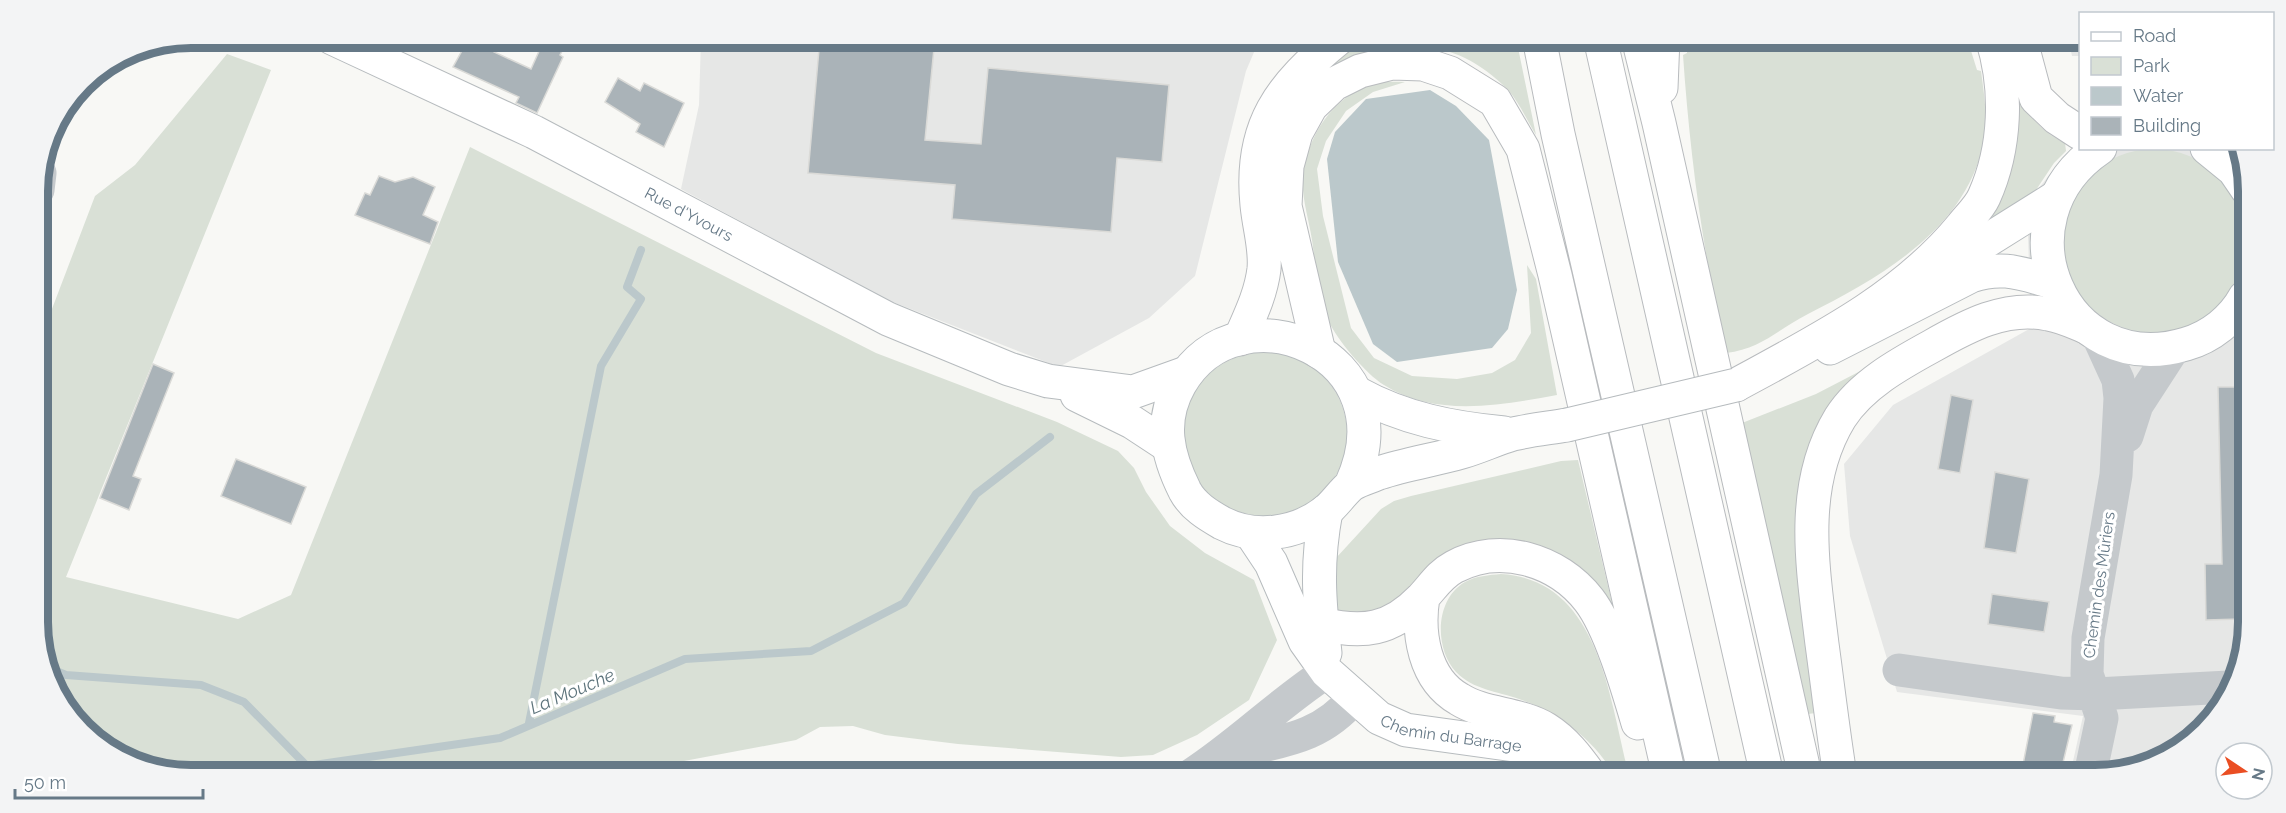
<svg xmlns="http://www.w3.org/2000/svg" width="2286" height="813" font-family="Raleway,sans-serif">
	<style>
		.built { fill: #e6e7e6 }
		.green { fill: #d9e0d6 }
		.water { fill: #bbc8cb }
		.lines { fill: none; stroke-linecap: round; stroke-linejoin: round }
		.stream { stroke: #bbc8cb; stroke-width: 8 }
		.building { fill: #aab3b8; stroke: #dadad7; stroke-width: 1.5 }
		.major-casing { stroke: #b6bbbe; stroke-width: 35 }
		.highway-casing { stroke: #b8bbbe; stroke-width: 35 }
		.minor { stroke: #c5c9cc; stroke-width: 33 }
		.major { stroke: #fff; stroke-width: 33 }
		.highway { stroke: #fff; stroke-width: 33 }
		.major-bridge-casing { stroke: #b6bbbe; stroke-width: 35; stroke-linecap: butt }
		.major-bridge { stroke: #fff; stroke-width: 33 }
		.labels { text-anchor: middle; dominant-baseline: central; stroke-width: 6; stroke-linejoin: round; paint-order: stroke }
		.street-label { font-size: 16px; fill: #667987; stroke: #fff }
		.water-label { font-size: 18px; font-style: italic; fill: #5d747c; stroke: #fff }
		.rim { fill: none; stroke: #667987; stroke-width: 8 }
	</style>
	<rect width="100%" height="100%" fill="#f8f8f5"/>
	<path class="built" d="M701 38H1260L1246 71 1195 276 1149 318 1059 367 880 297 681 189 699 105Z
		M2068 38H2080V56H2072Z
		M2080 146V148L2237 149 2247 171 2240 671 2189 743 2104 775H2070L2083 716 1897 692 1850 536 1844 464 1893 405 2031 328 2027 203 2062 159Z"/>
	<path class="green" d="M1357 38H1516L1536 135C1526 119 1517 97 1503 85 1445 30 1388 42 1321 73Z
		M1687 38H1967L1977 70 1981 71C1984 94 1988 117 1984 140 1968 228 1881 277 1808 314 1778 329 1762 349 1726 353 1703 255 1690 156 1683 55L1687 53Z
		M227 54 271 70 66 577 238 619 291 595 470 147 876 353 1057 422 1118 451 1134 468 1146 492 1170 526 1205 553 1254 580 1277 640 1249 700 1197 735 1153 755 1121 757 958 744 885 735 853 726 820 727 796 740 668 764 630 775H191L142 767 76 723 40 651 39 343 95 196 135 165Z
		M1405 82 1373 92 1346 111 1326 141 1317 169 1323 216 1351 328 1374 358 1412 376 1457 379 1492 373 1515 360 1531 333 1527 265 1536 279 1557 395C1501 405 1436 418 1384 385 1366 374 1337 340 1328 320 1319 302 1315 261 1312 240 1309 220 1301 196 1303 177 1307 136 1333 96 1373 84 1382 81 1395 82 1405 82Z
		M2018 92C2028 115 2041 132 2065 143L2066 151 2054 163 2034 193 1980 226Z
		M2062 241a92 92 0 1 1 184 0a92 92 0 1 1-184 0Z
		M1183 434a82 82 0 1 1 164 0a82 82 0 1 1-164 0Z
		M1870 366 1833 405 1816 713 1808 714 1742 423 1816 394Z
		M1578 460 1612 603H1607L1560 556 1540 545 1507 541 1412 591 1380 613 1333 616 1336 558 1381 509 1394 501 1411 496 1561 461Z
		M1501 574C1600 580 1609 699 1629 775H1614C1595 740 1556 711 1519 699 1496 691 1474 690 1456 672 1434 648 1435 599 1465 582 1476 576 1489 575 1501 574Z"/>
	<path class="water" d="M1430 90 1456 106 1489 140 1517 290 1508 329 1492 348 1397 362 1373 344 1338 262 1327 159 1335 132 1366 99Z"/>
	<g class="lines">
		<path class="stream" d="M49 668 66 675 201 685 244 702 307 766 500 738 685 659 811 651 904 603 976 494 1050 437
			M529 723 601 366 641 299 627 287 641 250"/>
	</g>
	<path class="building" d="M469 38H475L496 48 494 52 531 69 545 38H569L560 55 563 57 537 113 516 103 519 97 453 67Z
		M820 38H935L925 140 981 144 988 68 1169 85 1162 162 1117 158 1111 232 952 219 955 185 808 173Z
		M618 78 640 91 644 83 684 103 664 147 636 132 640 124 605 102Z
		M379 176 395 182 413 177 435 187 423 215 438 222 430 244 355 215 365 193 370 195Z
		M153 364 174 373 133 476 141 479 129 510 100 498Z
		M2218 387H2244L2241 619 2206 620 2205 564H2222Z
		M1951 395 1973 400 1960 473 1938 469Z
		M236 459 306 487 291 524 221 496Z
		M1995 472 2029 479 2016 553 1984 548Z
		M1992 594 2049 602 2044 632 1988 624Z
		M2033 713 2055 716 2054 722 2072 725 2060 775H2021Z"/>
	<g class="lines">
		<defs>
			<g id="major">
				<path id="s1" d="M332 38 534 132 888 319 1009 369 1048 381 1133 392 1186 373"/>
				<path d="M2100 148C1993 220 2063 381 2186 344 2211 337 2233 319 2245 297"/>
				<path d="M2207 148 2234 170 2247 189"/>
				<path d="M1929 277 2055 198"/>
				<path d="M1830 348 1971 276C2003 265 2022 274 2053 282"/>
				<path d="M1357 393C1404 419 1452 428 1504 433"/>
				<path d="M1077 395 1132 422 1167 445"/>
				<path d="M1351 485C1412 354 1239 282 1180 384 1159 421 1167 455 1185 491 1193 506 1208 515 1222 523 1255 540 1296 534 1325 512 1334 505 1341 494 1350 486 1357 480 1370 477 1379 473 1406 464 1434 460 1462 452 1479 447 1496 439 1513 434 1530 430 1549 428 1567 425"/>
				<path id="s2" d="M1251 533 1271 563 1305 641 1327 672 1379 718 1406 730 1551 750 1583 774"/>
				<path d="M1325 653C1319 600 1316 564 1326 511"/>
			</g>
			<path id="highway" d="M1539 38 1558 134 1705 775
				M1600 38 1767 775
				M1638 38 1659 123 1805 775
				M2020 38 2036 98 2057 118 2080 133
				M1661 88 1663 38
				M1240 339C1250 316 1261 294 1264 269 1266 248 1259 227 1257 205 1249 126 1280 86 1339 38
				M1319 352 1285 206 1287 166 1296 133 1311 106 1334 84 1360 71 1392 63 1423 64 1450 73 1495 101 1523 149 1555 275 1669 775
				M1736 385C1817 341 1903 298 1962 226 1969 217 1979 208 1984 197 2006 148 2008 89 1992 38
				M1423 597C1417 633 1424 679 1459 699 1484 715 1520 713 1546 729 1565 741 1577 757 1590 775
				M1322 624C1363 634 1391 630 1421 599 1432 588 1439 575 1454 567 1500 542 1558 560 1589 600 1610 627 1628 689 1638 723
				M1840 775C1833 732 1828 688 1822 644 1813 569 1798 487 1840 418 1861 385 1899 364 1932 346 1967 326 2006 305 2048 314 2061 316 2074 322 2086 327"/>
		</defs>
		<use href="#major" class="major-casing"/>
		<use href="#highway" class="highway-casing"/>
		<path class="minor" d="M38 190 40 173
			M2127 436 2137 405 2174 348
			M1899 670 2061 693 2096 694 2229 687
			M1229 754C1279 741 1319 740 1354 698
			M1191 775C1239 744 1279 703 1327 672
			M2090 775 2102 718 2087 674 2088 638 2116 475 2120 398 2118 380 2097 334"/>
		<use href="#major" class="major"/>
		<use href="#highway" class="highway"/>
		<defs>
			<path id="major-bridge" d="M1567 425 1736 385"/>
		</defs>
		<use href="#major-bridge" class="major-bridge-casing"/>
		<use href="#major-bridge" class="major-bridge"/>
	</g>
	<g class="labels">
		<g class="street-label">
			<text stroke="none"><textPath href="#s1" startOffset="398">Rue d'Yvours</textPath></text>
			<text transform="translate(2099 585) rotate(-82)">Chemin des Mûriers</text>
			<text stroke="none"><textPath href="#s2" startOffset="303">Chemin du Barrage</textPath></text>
		</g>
		<g class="water-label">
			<text transform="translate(572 691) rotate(-23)">La Mouche</text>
		</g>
	</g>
	<path d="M0 0H2286V813H0ZM191 48H2095A143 143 0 0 1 2238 191V622A143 143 0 0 1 2095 765H191A143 143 0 0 1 48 622V191A143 143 0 0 1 191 48Z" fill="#f3f4f5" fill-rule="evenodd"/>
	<path class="rim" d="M191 48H2095A143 143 0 0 1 2238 191V622A143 143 0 0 1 2095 765H191A143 143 0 0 1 48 622V191A143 143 0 0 1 191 48Z"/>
	<rect x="2079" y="12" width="195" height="138" fill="#ffffff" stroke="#c2c9cf" stroke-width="1.5"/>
	<rect x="2091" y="32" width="30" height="9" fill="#ffffff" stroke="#c2c9cf" stroke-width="1.5"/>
	<text x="2133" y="42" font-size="18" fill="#667987">Road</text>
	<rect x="2091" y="57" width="30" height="18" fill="#d9e0d6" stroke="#c2c9cf" stroke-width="1.5"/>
	<text x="2133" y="72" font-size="18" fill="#667987">Park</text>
	<rect x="2091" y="87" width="30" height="18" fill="#bbc8cb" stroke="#c2c9cf" stroke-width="1.5"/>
	<text x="2133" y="102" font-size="18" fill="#667987">Water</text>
	<rect x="2091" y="117" width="30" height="18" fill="#aab3b8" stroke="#c2c9cf" stroke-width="1.5"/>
	<text x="2133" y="132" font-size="18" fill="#667987">Building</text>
	<g transform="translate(2244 771) rotate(103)"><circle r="28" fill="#ffffff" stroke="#c2c9cf" stroke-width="1.5"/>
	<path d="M0-4.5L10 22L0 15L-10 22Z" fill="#ea4e23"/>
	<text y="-9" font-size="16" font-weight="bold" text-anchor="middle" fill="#667987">N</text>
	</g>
	<path d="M15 789v9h188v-9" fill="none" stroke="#667987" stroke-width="3"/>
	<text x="24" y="789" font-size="18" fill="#667987" stroke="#ffffff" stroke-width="4.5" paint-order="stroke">50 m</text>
</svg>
